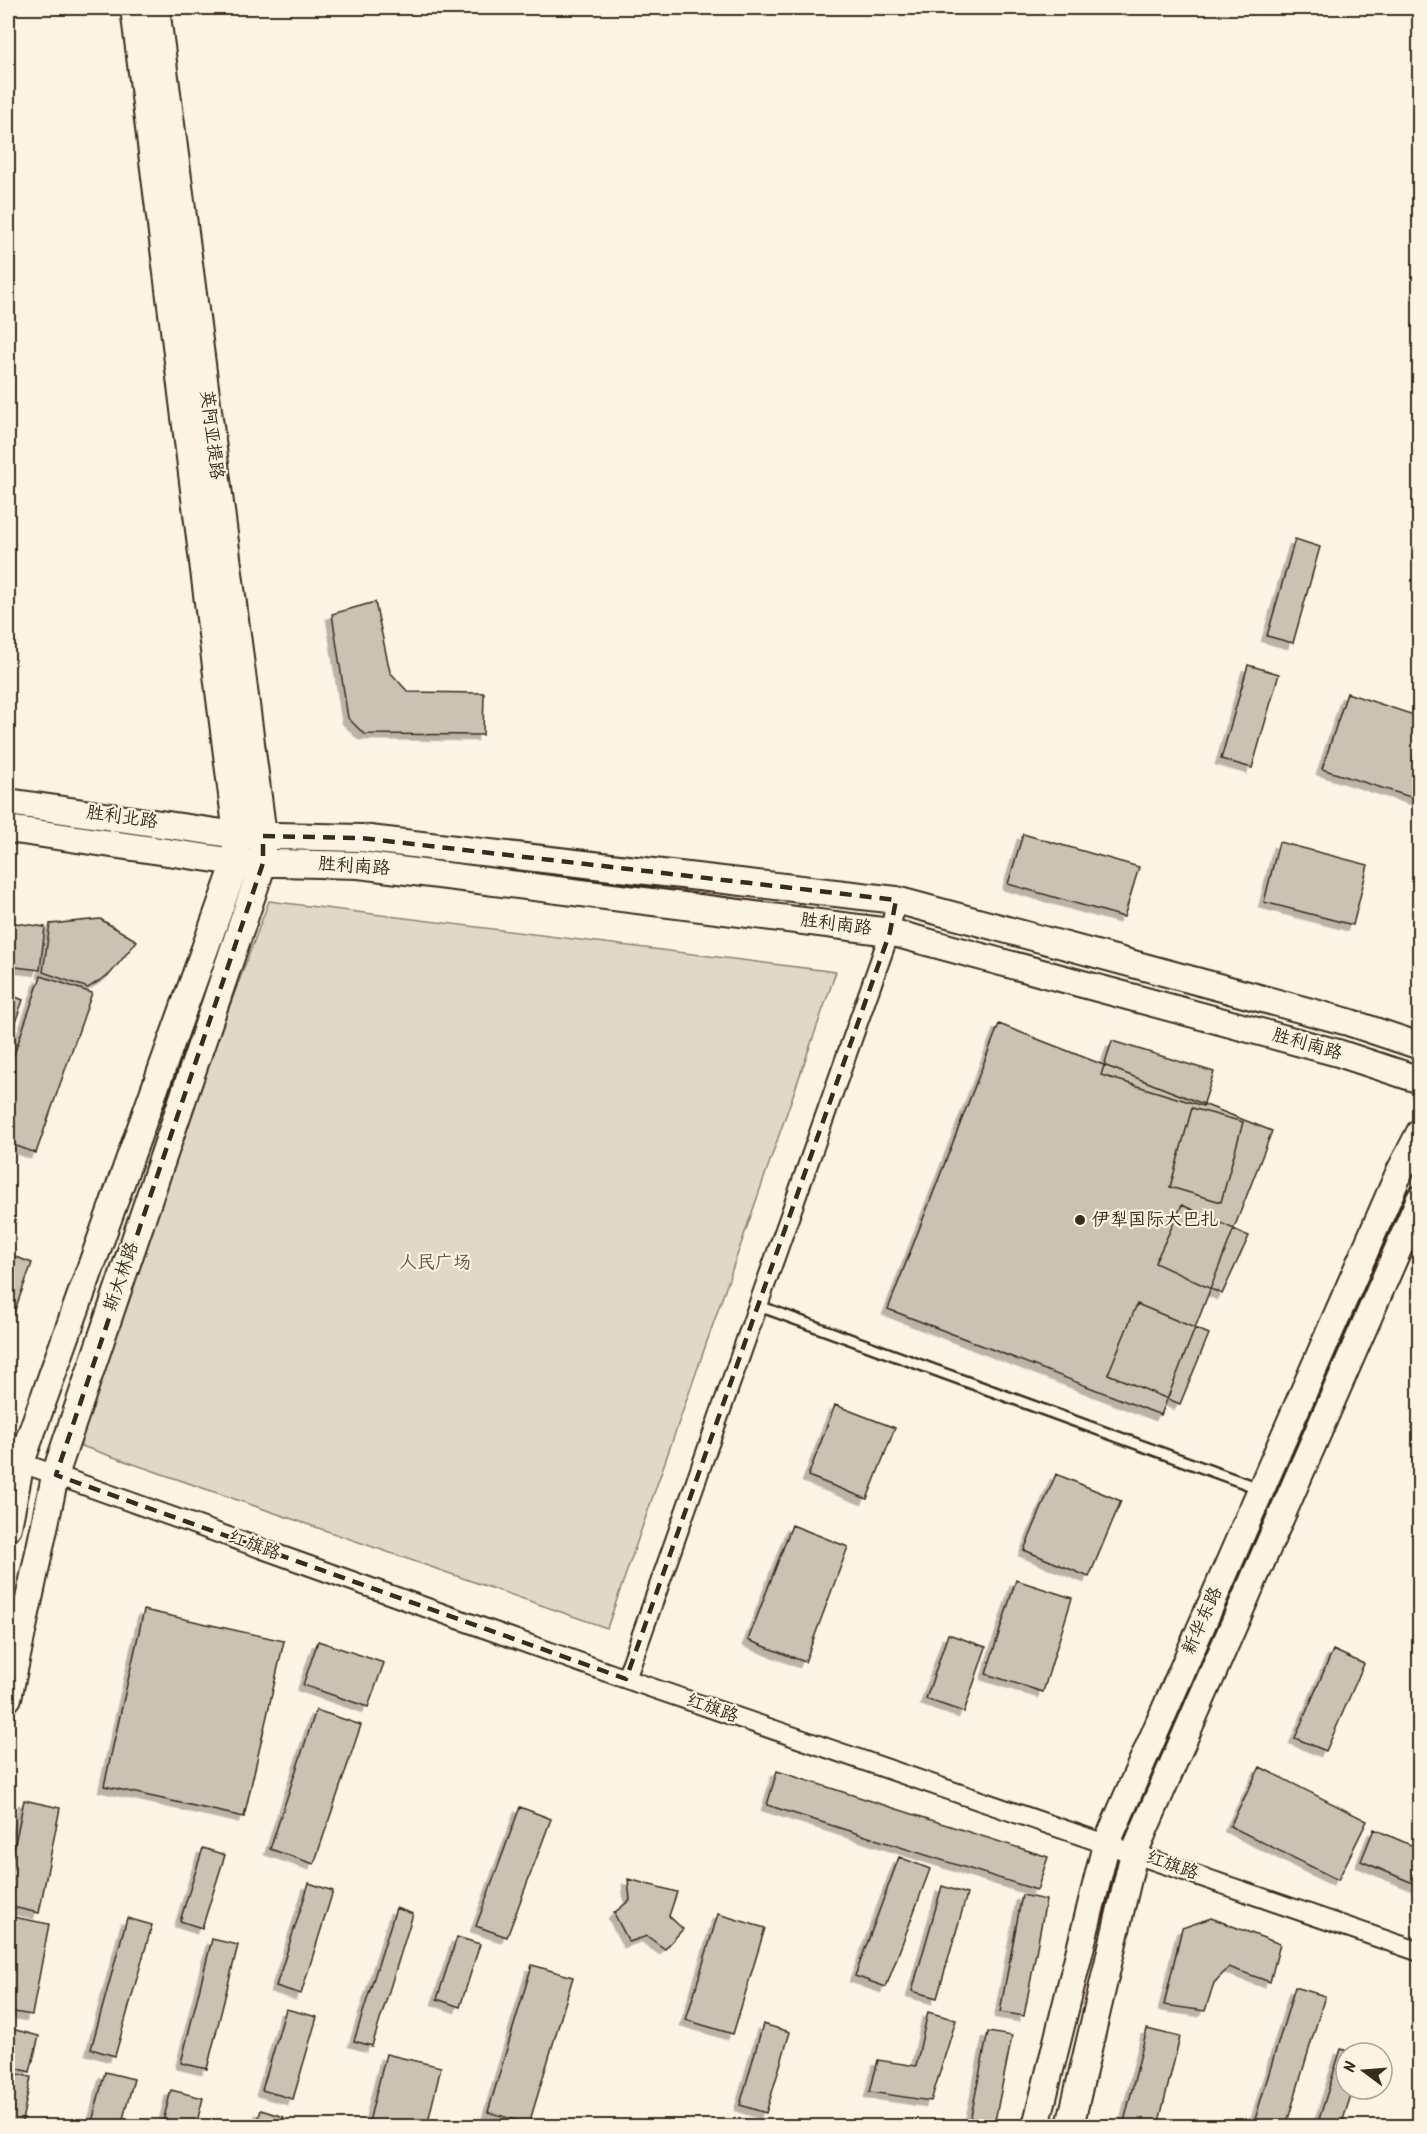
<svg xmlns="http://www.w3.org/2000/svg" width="1427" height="2134" font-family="Kalam,'LXGW WenKai TC',sans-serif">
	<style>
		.green { fill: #e0d8c8; stroke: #8e8173; stroke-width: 1.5 }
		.building { fill: #ccc2b3; stroke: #3b2a1e; stroke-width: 1.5; filter: url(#shadow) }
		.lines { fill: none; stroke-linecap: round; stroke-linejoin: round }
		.service-casing { stroke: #3b2a1e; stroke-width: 14 }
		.minor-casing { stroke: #3b2a1e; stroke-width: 22 }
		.secondary-casing { stroke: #3b2a1e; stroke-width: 30 }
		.service { stroke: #fcf5e5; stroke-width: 9 }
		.minor { stroke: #fcf5e5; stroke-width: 18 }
		.secondary { stroke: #fcf5e5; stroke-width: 26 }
		.marked { fill: none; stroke: #3b2a1e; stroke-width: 4.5; stroke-dasharray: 12 8; stroke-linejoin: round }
		.poi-dot { fill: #3b2a1e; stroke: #fcf5e5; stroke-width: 2 }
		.labels { text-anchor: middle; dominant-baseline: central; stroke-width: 4.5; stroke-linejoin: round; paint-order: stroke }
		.street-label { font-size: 18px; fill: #3b2a1e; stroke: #fcf5e5 }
		.poi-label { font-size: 18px; fill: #3b2a1e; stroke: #fcf5e5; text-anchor: start }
		.park-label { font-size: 18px; fill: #645648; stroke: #fcf5e5 }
	</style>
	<defs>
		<filter id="shadow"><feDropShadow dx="-5.5" dy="5.5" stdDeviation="0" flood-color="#0004"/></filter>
	</defs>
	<rect width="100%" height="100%" fill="#fcf5e5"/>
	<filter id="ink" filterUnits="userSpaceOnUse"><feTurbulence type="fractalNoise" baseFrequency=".0167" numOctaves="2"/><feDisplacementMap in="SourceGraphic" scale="12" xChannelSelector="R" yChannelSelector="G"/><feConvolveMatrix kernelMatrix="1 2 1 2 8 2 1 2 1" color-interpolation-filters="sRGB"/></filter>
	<g filter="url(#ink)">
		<path class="green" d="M269 901 836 972 607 1628 67 1441Z"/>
		<path class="building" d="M1295 539 1320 547 1293 643 1267 636Z
			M375 602 390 672 408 692 484 693 483 735 364 734 348 718 332 614Z
			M1248 665 1279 674 1252 768 1221 759Z
			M1347 693 1420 717V800L1322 769Z
			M1023 834 1139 867 1124 917 1008 884Z
			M1279 842 1368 865 1353 925 1264 902Z
			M100 919 137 941 110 974 88 988 43 972 50 924Z
			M8 922 45 927 40 970 8 966Z
			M41 976 92 993 36 1153 8 1143V1072Z
			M8 994 23 1000 8 1042Z
			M999 1024 1272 1131 1161 1415 888 1309Z
			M1112 1041 1214 1072 1203 1106 1101 1075Z
			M1192 1108 1243 1122 1221 1202 1170 1187Z
			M1182 1205 1249 1236 1222 1294 1155 1263Z
			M8 1254 32 1263 8 1329Z
			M1137 1304 1209 1334 1180 1404 1108 1374Z
			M835 1405 895 1428 867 1499 808 1476Z
			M1056 1474 1121 1501 1089 1577 1024 1550Z
			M792 1525 848 1547 805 1662 748 1640Z
			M1016 1580 1072 1598 1043 1692 986 1674Z
			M144 1610 284 1641 244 1817 104 1786Z
			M948 1634 986 1647 964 1712 926 1699Z
			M318 1641 384 1663 368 1707 303 1685Z
			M1333 1650 1364 1664 1326 1751 1295 1738Z
			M316 1710 361 1725 314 1864 270 1849Z
			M1260 1767 1367 1821 1338 1880 1230 1826Z
			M777 1771 1048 1857 1037 1890 767 1805Z
			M24 1800 60 1808 39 1913 8 1906V1878Z
			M520 1807 551 1819 507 1937 476 1926Z
			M1374 1829 1420 1849V1886L1361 1861Z
			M203 1848 225 1855 202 1928 180 1921Z
			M899 1857 930 1869 886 1987 855 1976Z
			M628 1879 677 1892 669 1916 683 1929 665 1949 647 1936 629 1942 614 1913 630 1900Z
			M309 1883 333 1891 301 1994 276 1986Z
			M942 1886 967 1894 937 1998 912 1991Z
			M1022 1895 1046 1900 1024 2016 1000 2012Z
			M396 1908 413 1914 372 2046 354 2041Z
			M718 1914 765 1928 733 2034 686 2020Z
			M8 1916 49 1924 32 2015 8 2011Z
			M127 1918 152 1925 115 2056 91 2049Z
			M1211 1918 1280 1944 1270 1982 1229 1967 1214 1983 1205 2011 1164 2005 1182 1928Z
			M457 1937 480 1944 460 2007 437 1999Z
			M212 1939 238 1945 207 2069 181 2063Z
			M532 1965 573 1977 529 2124 488 2112Z
			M1295 1987 1325 1996 1286 2126H1253Z
			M286 2009 317 2017 293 2099 262 2090Z
			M928 2012 956 2020 931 2101 870 2092 878 2060 916 2066Z
			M763 2024 790 2032 766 2113 740 2105Z
			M8 2028 39 2036 30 2072 8 2066Z
			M1147 2029 1180 2037 1158 2126H1123Z
			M988 2032 1012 2036 994 2126H969Z
			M1341 2049 1354 2053H1346V2089H1353L1341 2126H1317Z
			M386 2054 441 2067 427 2126H368Z
			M8 2072 31 2077 21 2126H8Z
			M105 2072 134 2079 121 2126H91Z
			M171 2090 203 2098 196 2126H162Z
			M261 2110 284 2117 282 2126H256Z"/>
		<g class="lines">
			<defs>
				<path id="service" d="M759 1306 1258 1488"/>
				<path id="minor" d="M8 1458 626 1679 1420 1952
					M626 1679 890 932 896 900"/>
				<path id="secondary" d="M8 802 237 835 361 838 896 900 1348 1022 1420 1046
					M8 829 236 862 359 865 890 932 1338 1053 1420 1080
					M8 1527 21 1462 236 862 237 835 134 8
					M8 1698 56 1472 263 863V836L156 8
					M1036 2126 1106 1845 1399 1173 1420 1132
					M1070 2126 1134 1853 1420 1199"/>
			</defs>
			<use href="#service" class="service-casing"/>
			<use href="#minor" class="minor-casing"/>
			<use href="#secondary" class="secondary-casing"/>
			<use href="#service" class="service"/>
			<use href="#minor" class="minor"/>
			<use href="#secondary" class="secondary"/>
		</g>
	</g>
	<path class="marked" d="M263 836 361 838 896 900 890 932 626 1679 56 1475 263 863Z"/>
	<circle class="poi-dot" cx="1080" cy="1220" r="6"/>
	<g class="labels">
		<g class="street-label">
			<text transform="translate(211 435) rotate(83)">英阿亚提路</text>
			<text transform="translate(122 818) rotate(8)">胜利北路</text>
			<text transform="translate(354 867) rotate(4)">胜利南路</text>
			<text transform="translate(836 925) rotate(7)">胜利南路</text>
			<text transform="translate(1307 1045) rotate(16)">胜利南路</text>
			<text transform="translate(122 1277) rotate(-71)">斯大林路</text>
			<text transform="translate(254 1546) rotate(20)">红旗路</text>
			<text transform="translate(1203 1621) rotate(-66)">新华东路</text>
			<text transform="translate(712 1709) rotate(19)">红旗路</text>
			<text transform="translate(1172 1866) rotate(19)">红旗路</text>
		</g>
		<g class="poi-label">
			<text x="1092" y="1220">伊犁国际大巴扎</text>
		</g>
		<g class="park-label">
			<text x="435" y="1263">人民广场</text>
		</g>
	</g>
	<rect width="1427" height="2134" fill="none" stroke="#fcf5e5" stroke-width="30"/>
	<rect x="15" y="15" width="1397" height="2104" fill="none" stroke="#3b2a1e" stroke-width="2" filter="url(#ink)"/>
	<g transform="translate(1364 2071) rotate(286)"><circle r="28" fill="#fcf5e5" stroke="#afa495" stroke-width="1.5"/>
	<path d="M0-4.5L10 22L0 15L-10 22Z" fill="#3b2a1e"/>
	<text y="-9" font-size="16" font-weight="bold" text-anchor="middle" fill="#3b2a1e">N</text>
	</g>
</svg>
